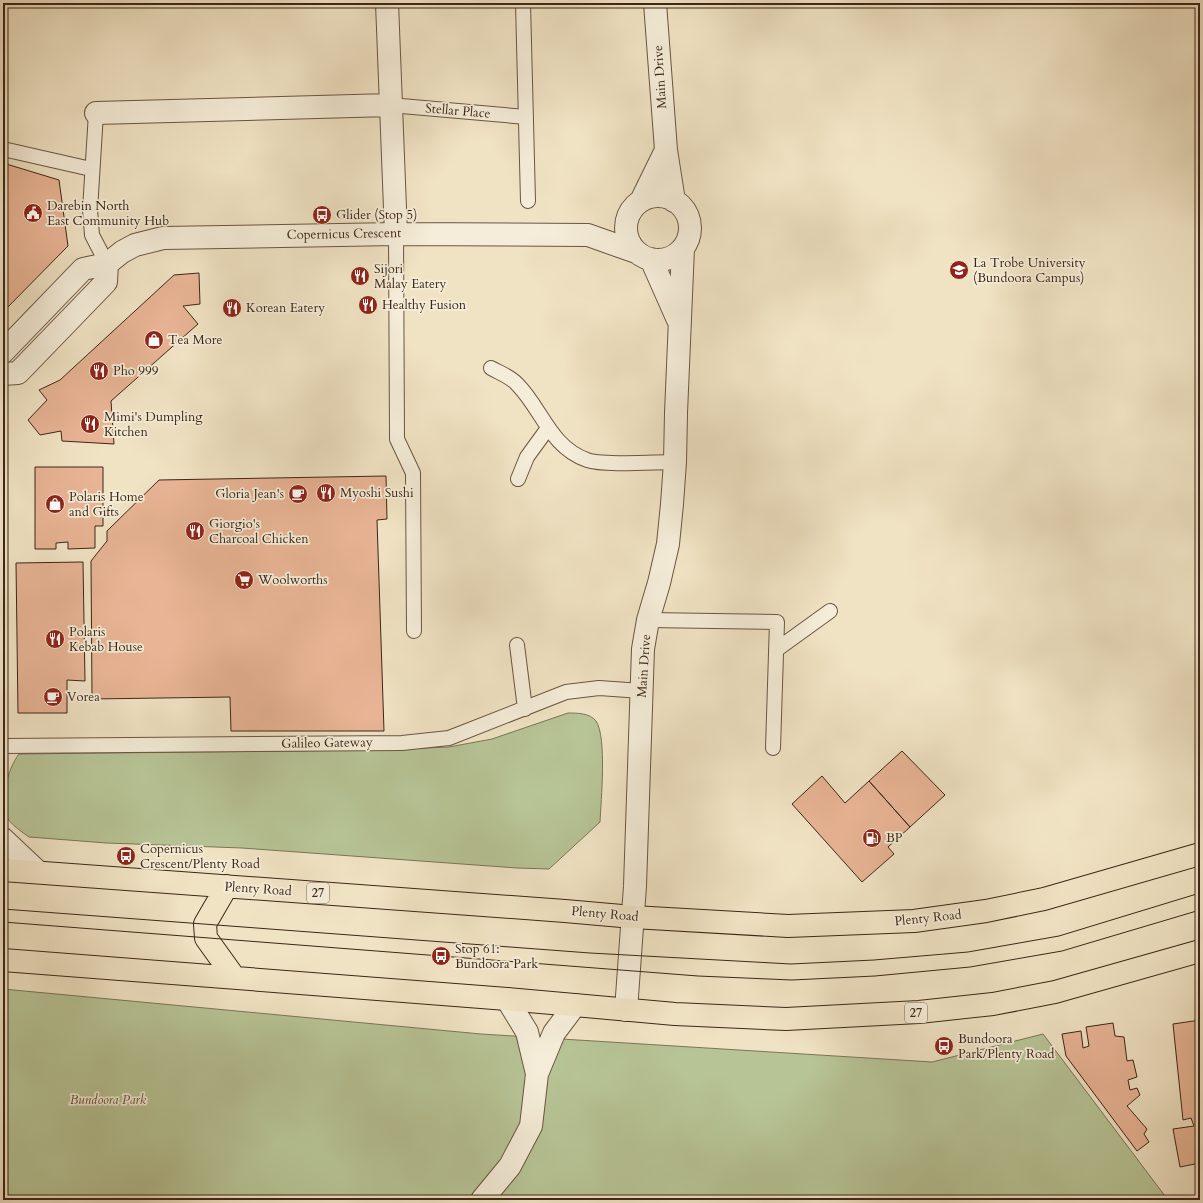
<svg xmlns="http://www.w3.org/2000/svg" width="1203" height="1203" font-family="Cardo,serif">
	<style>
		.green { fill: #b7c496; stroke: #7a7556 }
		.building { fill: #e8b495; stroke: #3d2617 }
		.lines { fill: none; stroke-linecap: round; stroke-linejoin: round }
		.lane-casing { stroke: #6a5542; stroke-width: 16 }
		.street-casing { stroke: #6a5542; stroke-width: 24 }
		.highway-casing { stroke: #3d2617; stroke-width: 24 }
		.lane { stroke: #f5edd9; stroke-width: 14 }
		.street { stroke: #f5edd9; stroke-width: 22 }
		.highway { stroke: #f0e3c4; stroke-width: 22 }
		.tram { stroke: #3d2617; stroke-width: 1 }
		.labels { text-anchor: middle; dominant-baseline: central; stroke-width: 3.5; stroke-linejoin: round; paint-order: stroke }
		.shield { fill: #f5edd9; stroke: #746251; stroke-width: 1 }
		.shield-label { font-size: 12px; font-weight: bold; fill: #3d2617 }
		.street-label { font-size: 13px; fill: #3d2617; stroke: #f5edd9 }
		.poi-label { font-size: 13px; fill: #3d2617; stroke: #f5edd9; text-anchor: start }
		.park-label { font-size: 13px; font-style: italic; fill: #5c4e37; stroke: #f5edd9 }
	</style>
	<rect width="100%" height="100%" fill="#f0e3c4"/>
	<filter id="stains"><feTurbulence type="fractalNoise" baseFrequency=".005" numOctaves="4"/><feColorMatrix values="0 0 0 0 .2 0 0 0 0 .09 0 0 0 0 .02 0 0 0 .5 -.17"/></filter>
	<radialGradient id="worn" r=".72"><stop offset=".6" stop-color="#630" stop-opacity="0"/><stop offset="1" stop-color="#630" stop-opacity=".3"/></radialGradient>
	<path class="green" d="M568 713C577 713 590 713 596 721 607 737 601 801 600 822L549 869 517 868 242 848 107 843 29 837C22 832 13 826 8 819 0 800 7 770 19 754L377 750 449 747 492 739Z
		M3 989 481 1034 932 1062 1043 1034 1168 1200H3Z"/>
	<path class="building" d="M3 163 59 180 68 246 3 312Z
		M199 273 200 304 183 306 198 324 111 401 114 444 62 441 61 431 40 435 28 420 47 400 39 390 60 380 174 275Z
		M35 467H103V526H95V548L68 549V542L56 543V549H35Z
		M386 476 387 519 377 520 384 731H231L230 697 92 699 91 561 107 541V531L159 480Z
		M83 562 85 681 67 680V713H18L16 563Z
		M902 751 945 795 910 827 869 781Z
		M822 776 845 803 869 781 910 827 888 847 894 854 862 882 792 804Z
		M1200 1020V1163L1180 1167 1173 1129 1194 1126 1191 1118 1183 1120 1173 1024Z
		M1113 1023 1115 1036 1124 1037 1127 1061 1133 1060 1137 1077 1128 1080 1130 1090 1137 1088 1140 1095 1127 1106 1147 1129 1144 1134 1149 1142 1137 1151 1066 1056 1062 1034 1081 1031 1083 1048 1089 1046 1086 1027Z"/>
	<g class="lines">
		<defs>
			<path id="lane" d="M523 3 528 201
				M390 105 526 117
				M96 113 90 210 92 235 107 264
				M3 149 91 169
				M396 234 397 439 413 473 414 631
				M491 368C500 373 511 377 517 384 542 409 550 447 587 460 605 466 654 462 675 462
				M518 479 527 457 548 428
				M648 620 777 622 773 748
				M517 645 525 709
				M776 650 830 611
				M3 746 402 743 449 738 566 692 599 688 642 691"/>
			<path id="street" d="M387 3 396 234
				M655 3 666 150 674 201
				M96 113 390 105
				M626 228a32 32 0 1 1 64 0a32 32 0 1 1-64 0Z
				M641 201 666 150
				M651 259 678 320
				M3 352 83 269 107 264 122 252 135 245 163 238 396 234 588 235 636 252
				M3 374 18 373 106 282 107 264
				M3 839 38 872
				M507 999 527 1032 537 1074
				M626 1010 635 886 643 649 648 620 659 583 668 544 672 504 675 462 676 413 683 248
				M482 1200 510 1166 531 1126 537 1074 554 1033 575 1005"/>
			<path id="highway" d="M3 870 565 911 633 917 788 926 914 921 986 911 1044 899 1200 854
				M227 886 205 924 206 938 234 977
				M3 960 507 999 675 1014 786 1019 919 1012 993 1004 1055 992 1200 951"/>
		</defs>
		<use href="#lane" class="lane-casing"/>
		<use href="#street" class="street-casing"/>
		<use href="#highway" class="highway-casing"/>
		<use href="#lane" class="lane"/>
		<use href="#street" class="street"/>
		<use href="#highway" class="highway"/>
		<path class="tram" d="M3 909 590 953 791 964 874 960 968 952 1059 936 1200 893
			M3 922 698 976 792 980 875 976 970 967 1062 951 1200 910"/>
	</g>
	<defs>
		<symbol id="civic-disc" viewBox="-11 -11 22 22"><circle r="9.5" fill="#8f2418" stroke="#f5edd9"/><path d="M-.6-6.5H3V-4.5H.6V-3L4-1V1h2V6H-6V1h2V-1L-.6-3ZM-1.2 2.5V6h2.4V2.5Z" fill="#fff"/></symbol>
		<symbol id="bus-disc" viewBox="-11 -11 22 22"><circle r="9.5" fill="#8f2418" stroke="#f5edd9"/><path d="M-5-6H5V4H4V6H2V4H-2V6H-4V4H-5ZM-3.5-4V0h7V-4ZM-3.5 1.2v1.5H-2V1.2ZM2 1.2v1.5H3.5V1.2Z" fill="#fff"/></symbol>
		<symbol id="university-disc" viewBox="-11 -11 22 22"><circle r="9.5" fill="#8f2418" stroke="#f5edd9"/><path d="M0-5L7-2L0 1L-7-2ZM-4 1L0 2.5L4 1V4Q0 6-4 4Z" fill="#fff"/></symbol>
		<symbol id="restaurant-disc" viewBox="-11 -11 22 22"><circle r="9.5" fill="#8f2418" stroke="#f5edd9"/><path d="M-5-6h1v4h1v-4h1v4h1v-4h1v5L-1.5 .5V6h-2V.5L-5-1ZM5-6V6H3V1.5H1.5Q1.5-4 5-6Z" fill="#fff"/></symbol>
		<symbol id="shop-disc" viewBox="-11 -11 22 22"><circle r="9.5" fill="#8f2418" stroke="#f5edd9"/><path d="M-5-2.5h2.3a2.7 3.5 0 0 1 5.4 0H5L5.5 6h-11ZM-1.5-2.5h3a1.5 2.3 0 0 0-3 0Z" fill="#fff"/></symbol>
		<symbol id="cafe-disc" viewBox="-11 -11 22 22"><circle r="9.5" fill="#8f2418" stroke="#f5edd9"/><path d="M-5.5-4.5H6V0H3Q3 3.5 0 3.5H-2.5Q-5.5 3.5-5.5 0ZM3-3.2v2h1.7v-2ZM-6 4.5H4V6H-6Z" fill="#fff"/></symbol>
		<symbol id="supermarket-disc" viewBox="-11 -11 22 22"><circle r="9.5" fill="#8f2418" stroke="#f5edd9"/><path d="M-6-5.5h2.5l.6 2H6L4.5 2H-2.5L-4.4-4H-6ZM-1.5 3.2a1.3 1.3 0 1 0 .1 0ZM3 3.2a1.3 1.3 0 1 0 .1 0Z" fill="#fff"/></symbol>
		<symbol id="fuel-disc" viewBox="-11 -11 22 22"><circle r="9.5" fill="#8f2418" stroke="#f5edd9"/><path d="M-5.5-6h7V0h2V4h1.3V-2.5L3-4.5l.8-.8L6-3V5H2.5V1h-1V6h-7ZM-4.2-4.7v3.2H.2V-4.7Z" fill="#fff"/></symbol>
	</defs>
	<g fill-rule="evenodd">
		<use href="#civic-disc" x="22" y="202" width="22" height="22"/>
		<use href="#bus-disc" x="311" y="204" width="22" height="22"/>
		<use href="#university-disc" x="948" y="259" width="22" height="22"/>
		<use href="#restaurant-disc" x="349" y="265" width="22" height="22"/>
		<use href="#restaurant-disc" x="357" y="294" width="22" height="22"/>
		<use href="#restaurant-disc" x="221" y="297" width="22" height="22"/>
		<use href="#shop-disc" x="143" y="329" width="22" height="22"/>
		<use href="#restaurant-disc" x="88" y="360" width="22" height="22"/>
		<use href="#restaurant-disc" x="79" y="413" width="22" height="22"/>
		<use href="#restaurant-disc" x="315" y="482" width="22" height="22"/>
		<use href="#cafe-disc" x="287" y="483" width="22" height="22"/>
		<use href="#shop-disc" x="44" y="493" width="22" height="22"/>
		<use href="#restaurant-disc" x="184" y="520" width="22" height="22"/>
		<use href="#supermarket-disc" x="233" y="569" width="22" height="22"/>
		<use href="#restaurant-disc" x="44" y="628" width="22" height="22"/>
		<use href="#cafe-disc" x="42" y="686" width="22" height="22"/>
		<use href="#fuel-disc" x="861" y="827" width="22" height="22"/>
		<use href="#bus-disc" x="115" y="845" width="22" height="22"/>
		<use href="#bus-disc" x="430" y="945" width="22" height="22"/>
		<use href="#bus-disc" x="933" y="1035" width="22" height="22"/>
	</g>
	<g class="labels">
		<g class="shield">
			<rect x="307" y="883" width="22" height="20" rx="3"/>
			<rect x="905" y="1003" width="22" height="20" rx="3"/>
		</g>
		<g class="shield-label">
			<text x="318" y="893">27</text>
			<text x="916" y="1013">27</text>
		</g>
		<g class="street-label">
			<text transform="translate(660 77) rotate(-94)">Main Drive</text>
			<text transform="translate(458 111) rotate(5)">Stellar Place</text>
			<text transform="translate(344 234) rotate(-1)">Copernicus Crescent</text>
			<text transform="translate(644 666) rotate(-86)">Main Drive</text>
			<text transform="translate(327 743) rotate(-1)">Galileo Gateway</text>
			<text transform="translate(258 889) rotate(4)">Plenty Road</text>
			<text transform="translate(605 914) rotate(5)">Plenty Road</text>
			<text transform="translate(928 918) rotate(-6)">Plenty Road</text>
		</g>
		<g class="poi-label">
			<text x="47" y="206">Darebin North<tspan x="47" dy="15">East Community Hub</tspan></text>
			<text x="336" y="215">Glider (Stop 5)</text>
			<text x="973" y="263">La Trobe University<tspan x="973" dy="15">(Bundoora Campus)</tspan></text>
			<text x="374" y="269">Sijori<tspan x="374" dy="15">Malay Eatery</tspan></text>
			<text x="382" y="305">Healthy Fusion</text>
			<text x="246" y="308">Korean Eatery</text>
			<text x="168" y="340">Tea More</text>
			<text x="113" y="371">Pho 999</text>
			<text x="104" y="417">Mimi's Dumpling<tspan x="104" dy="15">Kitchen</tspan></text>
			<text x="340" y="493">Myoshi Sushi</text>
			<text x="284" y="494" text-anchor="end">Gloria Jean's</text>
			<text x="69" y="497">Polaris Home<tspan x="69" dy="15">and Gifts</tspan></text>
			<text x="209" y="524">Giorgio's<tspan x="209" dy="15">Charcoal Chicken</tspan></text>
			<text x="258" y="580">Woolworths</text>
			<text x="69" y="632">Polaris<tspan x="69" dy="15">Kebab House</tspan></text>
			<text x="67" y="697">Vorea</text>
			<text x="886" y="838">BP</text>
			<text x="140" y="849">Copernicus<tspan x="140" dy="15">Crescent/Plenty Road</tspan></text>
			<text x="455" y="949">Stop 61:<tspan x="455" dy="15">Bundoora Park</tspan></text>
			<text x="958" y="1039">Bundoora<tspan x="958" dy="15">Park/Plenty Road</tspan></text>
		</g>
		<g class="park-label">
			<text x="108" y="1100">Bundoora Park</text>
		</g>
	</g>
	<rect width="1203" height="1203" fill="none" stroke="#f0e3c4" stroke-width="16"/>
	<rect x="4" y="4" width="1195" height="1195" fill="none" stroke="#3d2617" stroke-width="2"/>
	<rect x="8" y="8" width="1187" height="1187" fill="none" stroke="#3d2617"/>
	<rect width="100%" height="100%" filter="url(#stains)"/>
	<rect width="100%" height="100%" fill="url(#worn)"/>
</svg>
